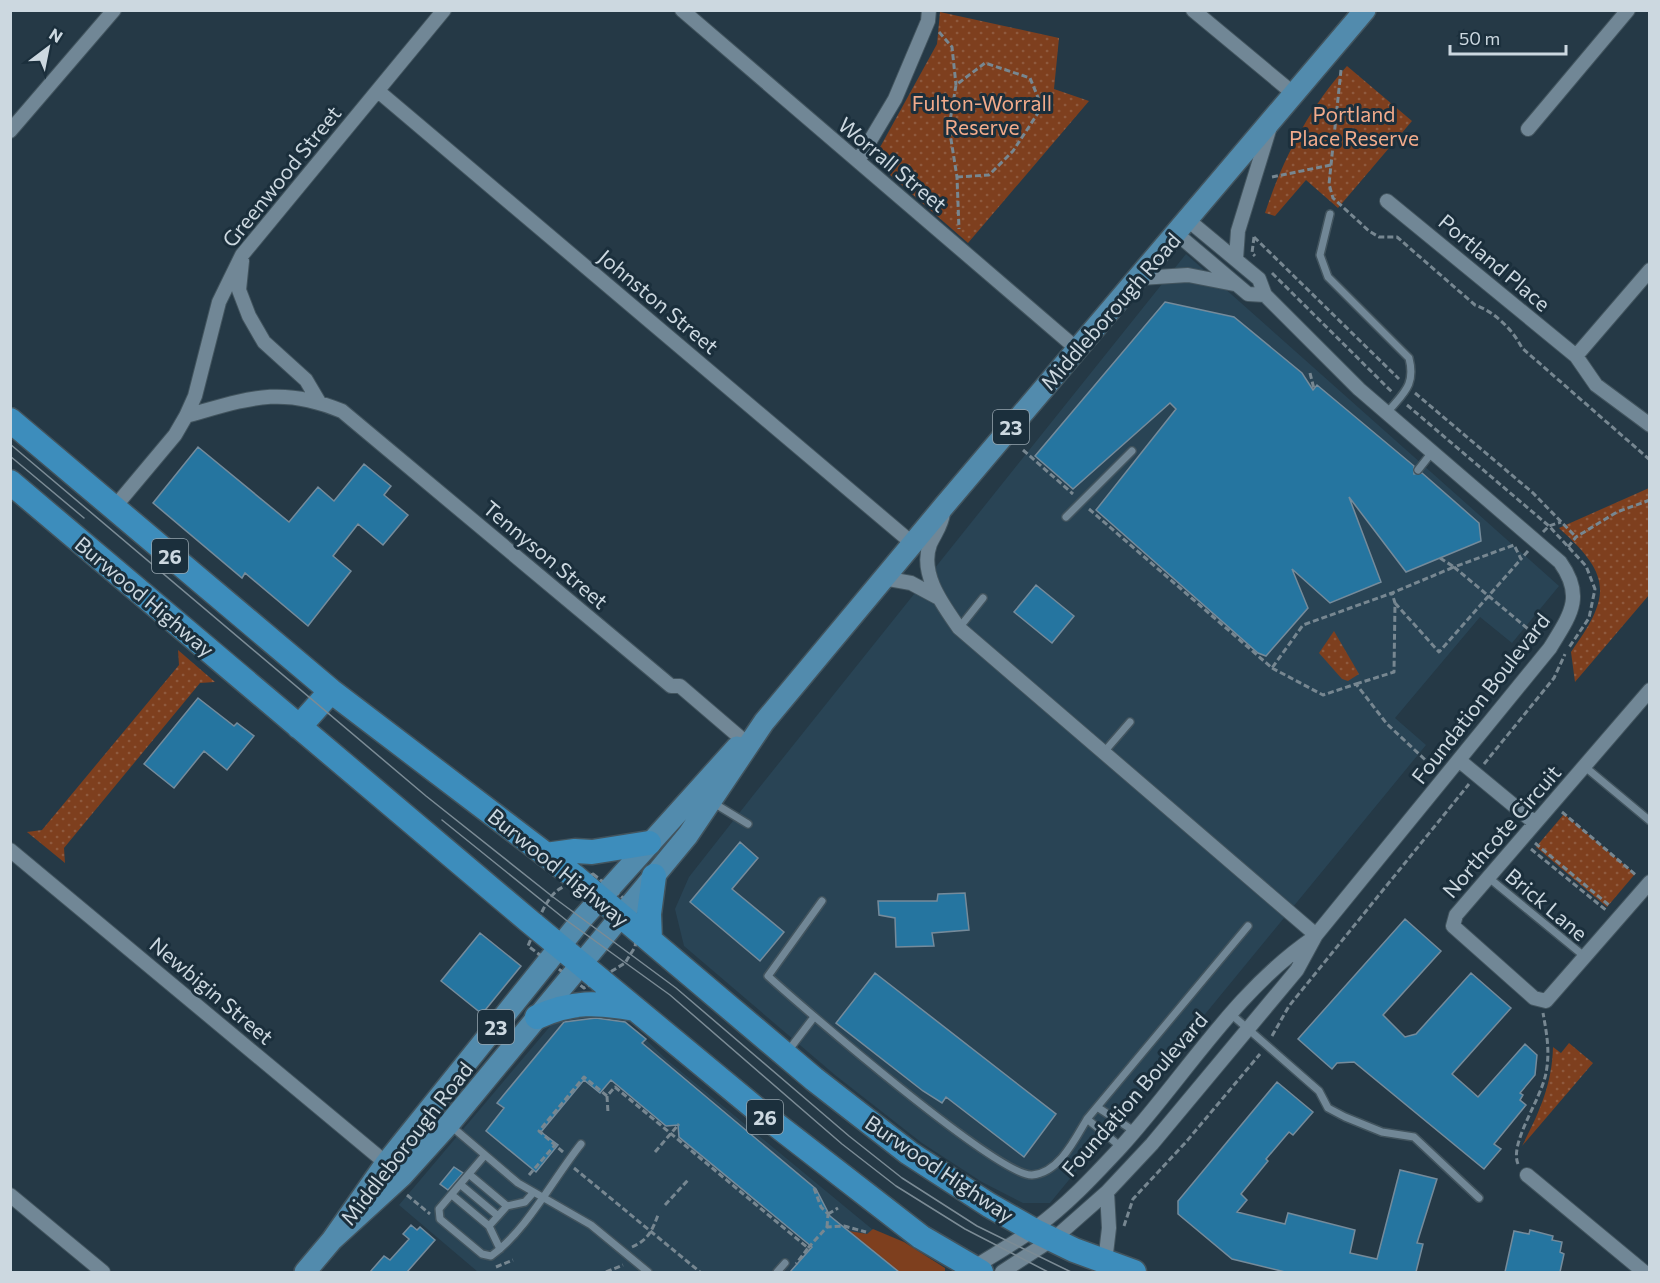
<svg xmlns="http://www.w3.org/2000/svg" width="1660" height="1283" font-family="Commissioner,sans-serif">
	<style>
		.built { fill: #294455 }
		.green { fill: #7e3f1e }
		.park { fill: url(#park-dots) }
		.building { fill: #2575a0; stroke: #758b9b; stroke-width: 1.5 }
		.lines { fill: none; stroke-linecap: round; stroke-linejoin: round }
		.lane-casing { stroke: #42545e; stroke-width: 10 }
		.street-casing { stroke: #42545e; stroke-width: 16 }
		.primary-casing { stroke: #42545e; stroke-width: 24 }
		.highway-casing { stroke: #42545e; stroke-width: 27 }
		.path { stroke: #778791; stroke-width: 3; stroke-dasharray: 6 3; stroke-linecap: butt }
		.lane { stroke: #718796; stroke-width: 7 }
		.street { stroke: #718796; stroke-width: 14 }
		.primary { stroke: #528bad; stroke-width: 21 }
		.highway { stroke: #3d8dbc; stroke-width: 24 }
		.tram { stroke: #7b8b95; stroke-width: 1.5 }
		.labels { text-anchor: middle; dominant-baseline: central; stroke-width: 6; stroke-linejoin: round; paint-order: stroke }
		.shield { fill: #1b2f3c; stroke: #97a5af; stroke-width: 1.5 }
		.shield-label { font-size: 20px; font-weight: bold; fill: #ccd8e0 }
		.park-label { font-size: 21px; fill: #f2ab8b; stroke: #1b2f3c }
		.street-label { font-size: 21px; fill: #ccd8e0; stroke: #1b2f3c }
	</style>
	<defs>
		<pattern id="park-dots" width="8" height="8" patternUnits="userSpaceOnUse" patternTransform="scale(1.5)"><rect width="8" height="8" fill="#7e3f1e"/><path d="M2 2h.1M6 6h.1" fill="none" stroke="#8f5a3e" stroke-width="1.8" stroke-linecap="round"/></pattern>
	</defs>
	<rect width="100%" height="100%" fill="#253946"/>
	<path class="built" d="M1186 254 1559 586 1512 643 1480 617 1395 718 1426 745 1050 1203H1023L982 1182 922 1143 835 1075 684 946 675 909 689 877 755 793Z
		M581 1011 620 1015 667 1060 924 1272H478L399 1205 558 1017Z"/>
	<path class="green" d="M873 1229 904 1242 945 1268V1272H899L849 1231 867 1234Z"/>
	<path class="park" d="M940 12 1059 38 1054 89 1089 101 968 243 873 160 937 44Z
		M1347 66 1412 121 1338 208 1306 180 1275 216 1265 213C1283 159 1309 108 1347 66Z
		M1649 488V595L1575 682 1571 652C1612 595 1611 575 1559 528Z
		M1334 631 1359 674 1348 681 1342 679 1319 653Z
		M178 650 215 682 200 683 64 848 65 863 27 832 42 830 179 665Z
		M1564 814 1635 874 1607 907 1536 847Z
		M1569 1043 1593 1063 1522 1146C1539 1113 1552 1085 1553 1047L1561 1053Z"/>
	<path class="building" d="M1165 302 1234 317 1302 373 1313 390 1317 385 1414 466V474L1422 473 1479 523 1481 541 1406 572 1349 497 1381 582 1330 603 1292 569 1308 608 1266 656 1258 653 1096 510 1176 409 1170 403 1073 489 1035 456Z
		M198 447 289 522 318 487 334 501 364 464 391 486 384 495 408 515 383 545 358 524 333 556 351 571 308 626 245 573 242 578 153 503Z
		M1036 585 1074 616 1052 643 1014 612Z
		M198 698 234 726 237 723 254 736 227 770 204 751 174 788 144 764Z
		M740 842 758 858 732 889 784 932 760 961 690 902Z
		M965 893 969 930 932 933 934 946 896 947 895 918 879 915 878 901H937L938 894Z
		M1405 919 1441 951 1383 1015 1405 1037 1416 1034 1471 973 1511 1008 1452 1074 1478 1097 1525 1044 1537 1055 1535 1075 1520 1093 1523 1095 1520 1100 1526 1105 1494 1144 1501 1149 1484 1169 1354 1062 1337 1063 1332 1069 1298 1039Z
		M480 933 521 966 482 1014 441 981Z
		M875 973 1056 1114 1024 1157 946 1097 942 1103 923 1091 836 1023Z
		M596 1018 625 1022 646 1039 642 1043 816 1189 830 1216 899 1272H790L812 1247 679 1137 678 1125 666 1126 611 1080 600 1093 584 1080 541 1132 558 1145 536 1172 486 1131 504 1108 497 1103 564 1022Z
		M1277 1082 1313 1112 1293 1135 1289 1132 1266 1159 1268 1161 1241 1194 1247 1200 1237 1212 1285 1224 1288 1213 1355 1230 1350 1253 1377 1259 1400 1170 1437 1179 1417 1243 1423 1244 1416 1272H1285L1232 1259 1178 1214V1201Z
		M454 1167 463 1173 448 1190 440 1184Z
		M411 1225 417 1230 420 1227 435 1240 407 1272H370L384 1256 390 1260 409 1239 403 1234Z
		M1530 1230 1553 1236 1552 1240 1562 1242 1560 1252 1564 1254 1560 1272H1505L1514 1231 1529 1234Z"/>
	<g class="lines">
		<defs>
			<path id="lane" d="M1330 214 1320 255 1328 277 1409 358C1416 386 1403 393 1387 413
				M1418 470 1433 451
				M1066 517 1132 451
				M959 628 983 598
				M1104 752 1130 722
				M1584 766 1650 821
				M712 802 748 824
				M1489 878 1584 956
				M822 901 768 976C802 1007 999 1177 1032 1175 1059 1173 1075 1139 1087 1119L1248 926
				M1231 1014 1319 1091 1328 1108 1345 1117 1382 1132 1414 1137 1479 1198
				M788 1051 814 1017
				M1097 1107 1134 1131
				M1087 1119 1121 1147
				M451 1126 518 1183 591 1225 648 1272
				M485 1155 439 1209 440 1219 482 1254 491 1256C527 1230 553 1179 581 1144
				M470 1175 507 1206
				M461 1185 498 1216
				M452 1195 489 1226 500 1249
				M489 1226 507 1206 525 1202 533 1193
				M777 1272 785 1263"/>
			<path id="street" d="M682 10 1077 349
				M1193 10 1294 94
				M378 91 912 543
				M1528 129 1628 10
				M10 131 114 10
				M858 161 895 99 928 21 929 10
				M1387 201 1576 356
				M1177 234 1248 294 1265 295
				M1236 259 1238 231 1270 127
				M242 261 239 290 249 316 264 342 306 380 319 402
				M1650 270 1576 356 1596 385 1650 425
				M1140 278 1188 275 1234 284
				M186 416C247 399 280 385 342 411L671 686H680L743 740
				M113 509 175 435 186 416 195 396 219 302 242 255 444 10
				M943 513C942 525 935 533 930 544 919 574 943 605 959 628L1316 935
				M883 578 911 583 937 597
				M1650 690 1456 915 1453 926 1534 998 1546 1001 1650 882
				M1460 761 1535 823
				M10 850 386 1163
				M1527 1175 1644 1272
				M10 1195 103 1272
				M1105 1262 1109 1228 1107 1192
				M973 1268C993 1255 1015 1243 1034 1229 1066 1206 1093 1177 1120 1148 1184 1078 1234 992 1313 938
				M1002 1272 1056 1237 1107 1192 1152 1144 1297 970 1316 935 1550 648C1570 615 1585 597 1560 562L1359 389 1265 295 1259 279 1188 220"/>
			<path id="primary" d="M332 1240 402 1176 449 1124 688 835 764 722 944 506 1365 10
				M305 1272 332 1240 386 1163 582 919 737 747"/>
			<path id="highway" d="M10 420 331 691 574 876 814 1079 909 1153 989 1205 1033 1230 1074 1250 1134 1272
				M10 482 529 921 761 1113 921 1237 981 1272
				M299 727 331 691
				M546 855 575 851 592 852 649 843
				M650 940 649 914 654 876
				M537 1017C573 1001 597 1002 635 1009"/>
		</defs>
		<use href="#lane" class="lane-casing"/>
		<use href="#street" class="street-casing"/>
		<use href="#primary" class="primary-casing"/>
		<use href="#highway" class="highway-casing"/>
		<path class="path" d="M939 32 952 47 956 85
			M1341 70 1329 184 1333 198 1369 231 1379 237H1397L1475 305C1495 312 1513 330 1522 348L1650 460
			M957 177 989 175 1013 151 1042 107 1030 78 985 63 956 85 949 127 957 177 959 229
			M1272 177 1331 165
			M1254 237 1252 253 1255 256
			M1254 237 1399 379
			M1272 273 1393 393
			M1310 373 1314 389
			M1415 393 1533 493 1576 537
			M1407 405 1549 526 1586 566 1595 589 1589 618 1568 649
			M1023 450 1073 494
			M1089 509 1272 668 1303 625 1392 593 1454 567
			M1543 532 1549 526 1561 522
			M1568 547 1576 537 1617 512 1650 500
			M1528 551 1521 559 1514 545 1454 567 1540 639
			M1440 558 1454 567
			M1395 603 1439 652 1521 559
			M1272 668 1323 695 1356 684 1387 724 1434 768
			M1356 684 1394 672 1395 603 1392 593
			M1484 764 1554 678 1565 654
			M1562 812 1637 876
			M1535 843 1610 906
			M1531 849 1607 911
			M593 874 641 912 635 947 625 963 584 988 528 946C535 930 543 901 558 890 568 883 582 881 593 874Z
			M1272 1036 1289 1006 1469 784
			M607 1096 608 1113
			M563 1152 539 1131 584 1077 607 1096 615 1087 808 1248 796 1264
			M655 1152 679 1124
			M1518 1164C1509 1143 1541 1100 1546 1073 1550 1052 1547 1035 1543 1013
			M574 1168 700 1272
			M529 1175 555 1145
			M814 1188 821 1207 828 1214
			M407 1195 430 1214
			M665 1205 688 1180
			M828 1214 838 1208
			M1124 1226 1133 1199 1186 1142 1260 1054
			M827 1227 828 1214
			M632 1247C648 1240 652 1231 658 1215
			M808 1248 827 1227 844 1226 866 1232
			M496 1267 513 1260
			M606 1272 623 1265"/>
		<use href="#lane" class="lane"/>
		<use href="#street" class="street"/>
		<use href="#primary" class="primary"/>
		<use href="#highway" class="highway"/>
		<path class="tram" d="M10 444 426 796 553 897 676 988 849 1136 902 1178 977 1226 1071 1272
			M10 456 84 518
			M442 820 566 920 670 995 842 1144 896 1186 965 1229 1048 1272"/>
	</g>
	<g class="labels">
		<g class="shield">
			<rect x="993" y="410" width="36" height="34" rx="4.5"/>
			<rect x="152" y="539" width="36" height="34" rx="4.5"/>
			<rect x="478" y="1010" width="36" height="34" rx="4.5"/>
			<rect x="747" y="1100" width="36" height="34" rx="4.5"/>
		</g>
		<g class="shield-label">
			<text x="1011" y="427">23</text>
			<text x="170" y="556">26</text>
			<text x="496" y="1027">23</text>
			<text x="765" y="1117">26</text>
		</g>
		<g class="park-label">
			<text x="982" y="102">Fulton-Worrall<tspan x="982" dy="24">Reserve</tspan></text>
			<text x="1354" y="113">Portland<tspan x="1354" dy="24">Place Reserve</tspan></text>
		</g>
		<g class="street-label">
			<text transform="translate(893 164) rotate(40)">Worrall Street</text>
			<text transform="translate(281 176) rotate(-51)">Greenwood Street</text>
			<text transform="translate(1495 262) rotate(40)">Portland Place</text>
			<text transform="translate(659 301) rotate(40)">Johnston Street</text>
			<text transform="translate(1110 311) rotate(-49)">Middleborough Road</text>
			<text transform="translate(546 554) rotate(40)">Tennyson Street</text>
			<text transform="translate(145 596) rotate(40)">Burwood Highway</text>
			<text transform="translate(1480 698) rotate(-52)">Foundation Boulevard</text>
			<text transform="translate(1501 831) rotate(-49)">Northcote Circuit</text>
			<text transform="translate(559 867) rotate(39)">Burwood Highway</text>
			<text transform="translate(1547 904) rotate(40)">Brick Lane</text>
			<text transform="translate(212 990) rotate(40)">Newbigin Street</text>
			<text transform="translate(1134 1094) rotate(-49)">Foundation Boulevard</text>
			<text transform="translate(406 1143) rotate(-52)">Middleborough Road</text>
			<text transform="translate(940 1168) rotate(34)">Burwood Highway</text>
		</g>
	</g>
	<rect width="1660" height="1283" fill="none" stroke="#ccd8e0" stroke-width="24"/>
	<g transform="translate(48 48) rotate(32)" stroke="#1b2f3c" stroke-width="4.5" paint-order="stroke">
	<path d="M0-4.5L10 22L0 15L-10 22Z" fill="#ccd8e0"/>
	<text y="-9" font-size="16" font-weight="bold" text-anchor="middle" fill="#ccd8e0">N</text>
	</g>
	<path d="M1450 45v9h116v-9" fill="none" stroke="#ccd8e0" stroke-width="3"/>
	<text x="1459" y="45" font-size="18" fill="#ccd8e0" stroke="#1b2f3c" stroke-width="4.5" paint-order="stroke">50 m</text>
</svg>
